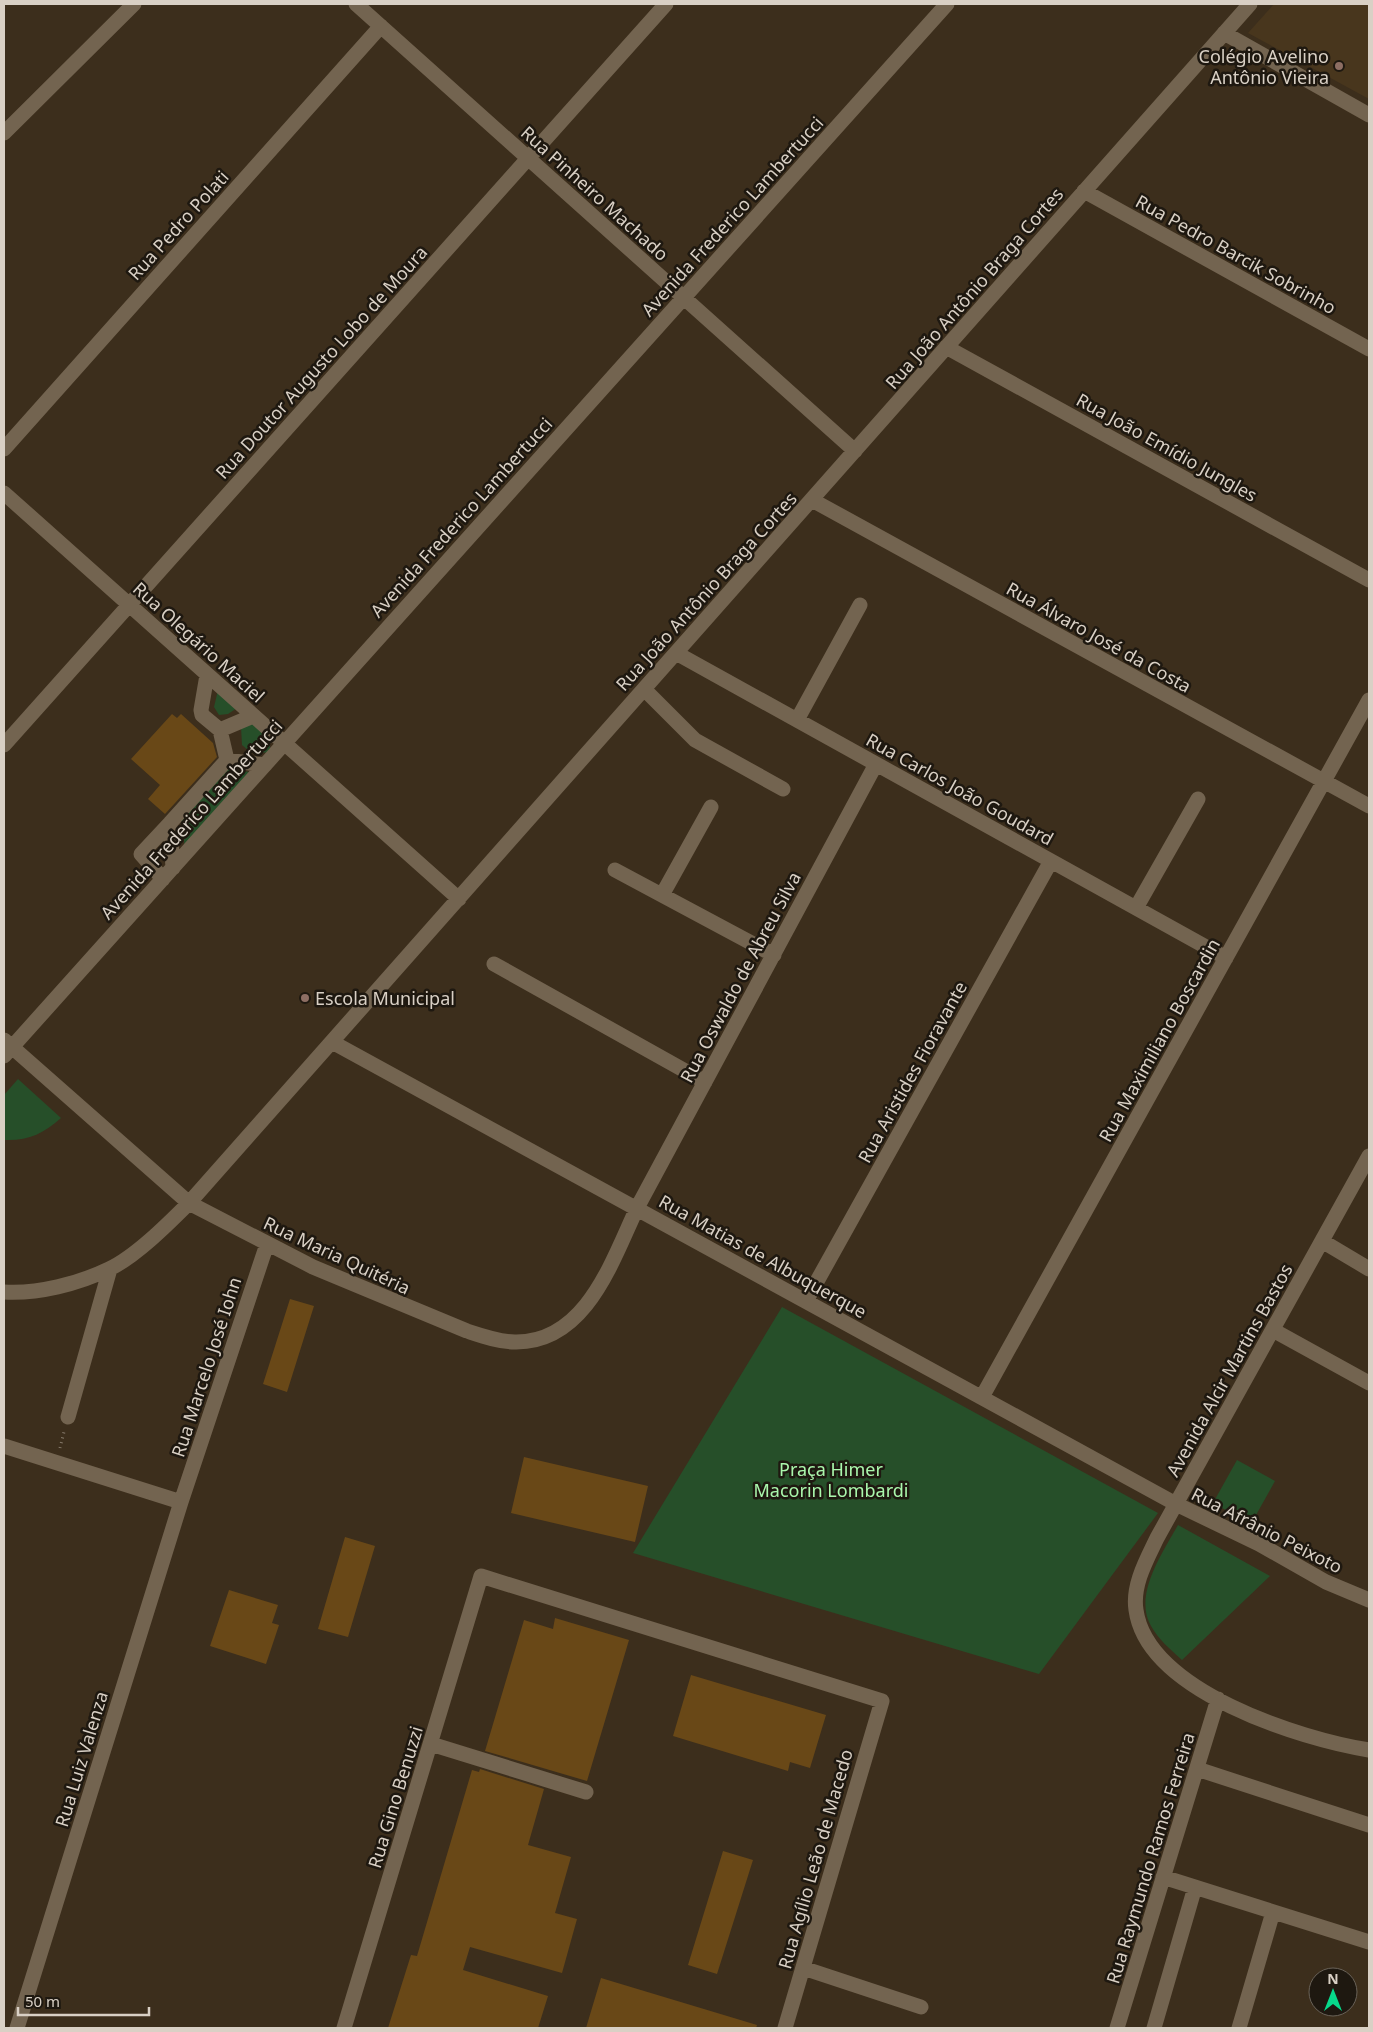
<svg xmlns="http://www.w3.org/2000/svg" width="1373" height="2032" font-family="'Noto Sans',sans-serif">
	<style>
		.built { fill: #48361d }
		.green { fill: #264f29 }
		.building { fill: #694817 }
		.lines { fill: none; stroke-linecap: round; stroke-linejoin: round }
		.path { stroke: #857a6b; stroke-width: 3; stroke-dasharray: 1 4; stroke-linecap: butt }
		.minor { stroke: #736450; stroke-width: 15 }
		.education-dot { fill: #8d6e63; stroke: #1e1810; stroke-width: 2 }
		.labels { text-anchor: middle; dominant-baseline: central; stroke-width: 5; stroke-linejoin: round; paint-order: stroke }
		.poi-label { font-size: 18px; fill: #d9d0c5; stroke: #1e1810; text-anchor: end }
		.street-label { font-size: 18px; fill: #d9d0c5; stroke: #1e1810 }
		.park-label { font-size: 18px; fill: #aaf7ac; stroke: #1e1810 }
	</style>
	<rect width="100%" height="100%" fill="#3c2e1c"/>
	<path class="built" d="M1274 4H1369V99L1248 33Z"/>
	<path class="green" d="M218 690 237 708 228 714 219 715 214 707Z
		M252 721 270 739V753L249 751 242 745 241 727Z
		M225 768 249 772 185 849 181 817Z
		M18 1079 61 1118C43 1134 28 1141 4 1140V1095Z
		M782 1307 1158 1513 1039 1674 633 1553Z
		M1237 1460 1275 1481 1251 1524 1213 1503Z
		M1178 1525 1270 1576 1182 1660C1170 1649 1159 1640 1151 1626 1133 1595 1163 1552 1178 1525Z"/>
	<path class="building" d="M172 714 177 718 181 714 213 743 217 757 165 814 148 799 160 785 131 759Z
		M290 1299 314 1306 287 1392 263 1384Z
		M524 1457 648 1486 635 1542 511 1513Z
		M345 1537 375 1546 348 1637 318 1629Z
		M229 1590 278 1605 272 1623 279 1625 266 1664 210 1646Z
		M555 1618 629 1640 587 1781 485 1751 524 1620 553 1629Z
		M691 1675 826 1715 810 1768 790 1762 788 1771 673 1736Z
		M480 1769 544 1789 528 1845 571 1857 555 1913 577 1919 562 1973 470 1947 463 1970 548 1996 538 2028H388L411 1955 417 1956 472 1770 479 1772Z
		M723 1851 753 1860 717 1974 688 1965Z
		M601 1978 757 2025 756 2028H586Z"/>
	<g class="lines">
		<path class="path" d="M60 1448 64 1432"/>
		<path class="minor" d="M356 4 855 451
			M1224 33 1369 115
			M4 133 134 4
			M1084 191 1369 349
			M946 347 1369 580
			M4 449 381 26
			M4 493 459 899
			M812 500 1369 806
			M676 653 1226 958
			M644 689 695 740 783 789
			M797 720 860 605
			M220 730 253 716
			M4 745 666 4
			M227 760 265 765
			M173 868 170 823 227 760 220 730 202 715 201 710 207 675
			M615 870 774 955
			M163 879 141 854 170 823
			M662 895 711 807
			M1136 908 1198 799
			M494 964 705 1082
			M4 1040 189 1203 313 1267 467 1331C482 1336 499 1342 515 1342 586 1343 612 1261 637 1208L876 764
			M332 1042 1176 1504 1259 1544 1326 1582 1369 1600
			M4 1056 947 4
			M1369 1156 1157 1538C1147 1559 1132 1585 1136 1610 1147 1691 1300 1739 1369 1750
			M1322 1241 1369 1269
			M4 1292C38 1294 78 1284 109 1269 135 1257 168 1224 189 1203L1250 4
			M806 1301 1051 861
			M1273 1330 1369 1383
			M982 1397 1369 700
			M68 1417 110 1269
			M4 1446 181 1502
			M431 1744 586 1792
			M1197 1769 1369 1825
			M1163 1877 1369 1942
			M803 1968 921 2007
			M17 2028 181 1502 267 1244
			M344 2028 481 1576 882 1701 785 2028
			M1117 2028 1218 1699
			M1154 2028 1195 1887
			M1239 2028 1273 1912"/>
	</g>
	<g class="education-dot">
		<circle cx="1339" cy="66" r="5"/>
		<circle cx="305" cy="998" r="5"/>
	</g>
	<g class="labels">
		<g class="poi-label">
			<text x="1329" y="56">Colégio Avelino<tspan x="1329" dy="21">Antônio Vieira</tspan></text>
			<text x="315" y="998" text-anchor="start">Escola Municipal</text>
		</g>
		<g class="street-label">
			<text transform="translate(595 193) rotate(42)">Rua Pinheiro Machado</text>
			<text transform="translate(732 216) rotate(-48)">Avenida Frederico Lambertucci</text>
			<text transform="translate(178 225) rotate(-48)">Rua Pedro Polati</text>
			<text transform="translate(1236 254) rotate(29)">Rua Pedro Barcik Sobrinho</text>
			<text transform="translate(974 288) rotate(-49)">Rua João Antônio Braga Cortes</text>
			<text transform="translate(321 362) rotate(-48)">Rua Doutor Augusto Lobo de Moura</text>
			<text transform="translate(1167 447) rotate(29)">Rua João Emídio Jungles</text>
			<text transform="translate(461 517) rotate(-48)">Avenida Frederico Lambertucci</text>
			<text transform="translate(706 591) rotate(-48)">Rua João Antônio Braga Cortes</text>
			<text transform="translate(1099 637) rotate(29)">Rua Álvaro José da Costa</text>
			<text transform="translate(199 642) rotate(42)">Rua Olegário Maciel</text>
			<text transform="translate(960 789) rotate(29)">Rua Carlos João Goudard</text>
			<text transform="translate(191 819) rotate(-48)">Avenida Frederico Lambertucci</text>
			<text transform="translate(740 977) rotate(-62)">Rua Oswaldo de Abreu Silva</text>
			<text transform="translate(1159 1040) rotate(-61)">Rua Maximiliano Boscardin</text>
			<text transform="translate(912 1072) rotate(-61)">Rua Aristides Fioravante</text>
			<text transform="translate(337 1255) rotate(25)">Rua Maria Quitéria</text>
			<text transform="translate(763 1256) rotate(29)">Rua Matias de Albuquerque</text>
			<text transform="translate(206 1367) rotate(-72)">Rua Marcelo José Iohn</text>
			<text transform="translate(1229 1370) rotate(-61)">Avenida Alcir Martins Bastos</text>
			<text transform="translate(1267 1530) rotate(27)">Rua Afrânio Peixoto</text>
			<text transform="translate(81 1759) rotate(-73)">Rua Luiz Valenza</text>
			<text transform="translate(395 1797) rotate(-73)">Rua Gino Benuzzi</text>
			<text transform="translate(1150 1858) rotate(-73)">Rua Raymundo Ramos Ferreira</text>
			<text transform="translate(815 1859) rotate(-74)">Rua Agílio Leão de Macedo</text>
		</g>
		<g class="park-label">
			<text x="831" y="1469">Praça Himer<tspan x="831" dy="21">Macorin Lombardi</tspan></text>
		</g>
	</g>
	<rect width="1373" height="2032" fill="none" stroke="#d9d0c5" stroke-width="10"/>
	<g transform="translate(1333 1992)"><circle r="24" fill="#1e1810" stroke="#696258"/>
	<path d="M0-4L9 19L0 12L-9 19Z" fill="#07d98b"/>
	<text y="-8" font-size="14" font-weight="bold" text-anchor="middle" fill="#d9d0c5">N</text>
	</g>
	<path d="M18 2007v8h131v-8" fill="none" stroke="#d9d0c5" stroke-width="2.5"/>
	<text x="25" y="2007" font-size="15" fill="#d9d0c5" stroke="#1e1810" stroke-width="4" paint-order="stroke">50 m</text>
</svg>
